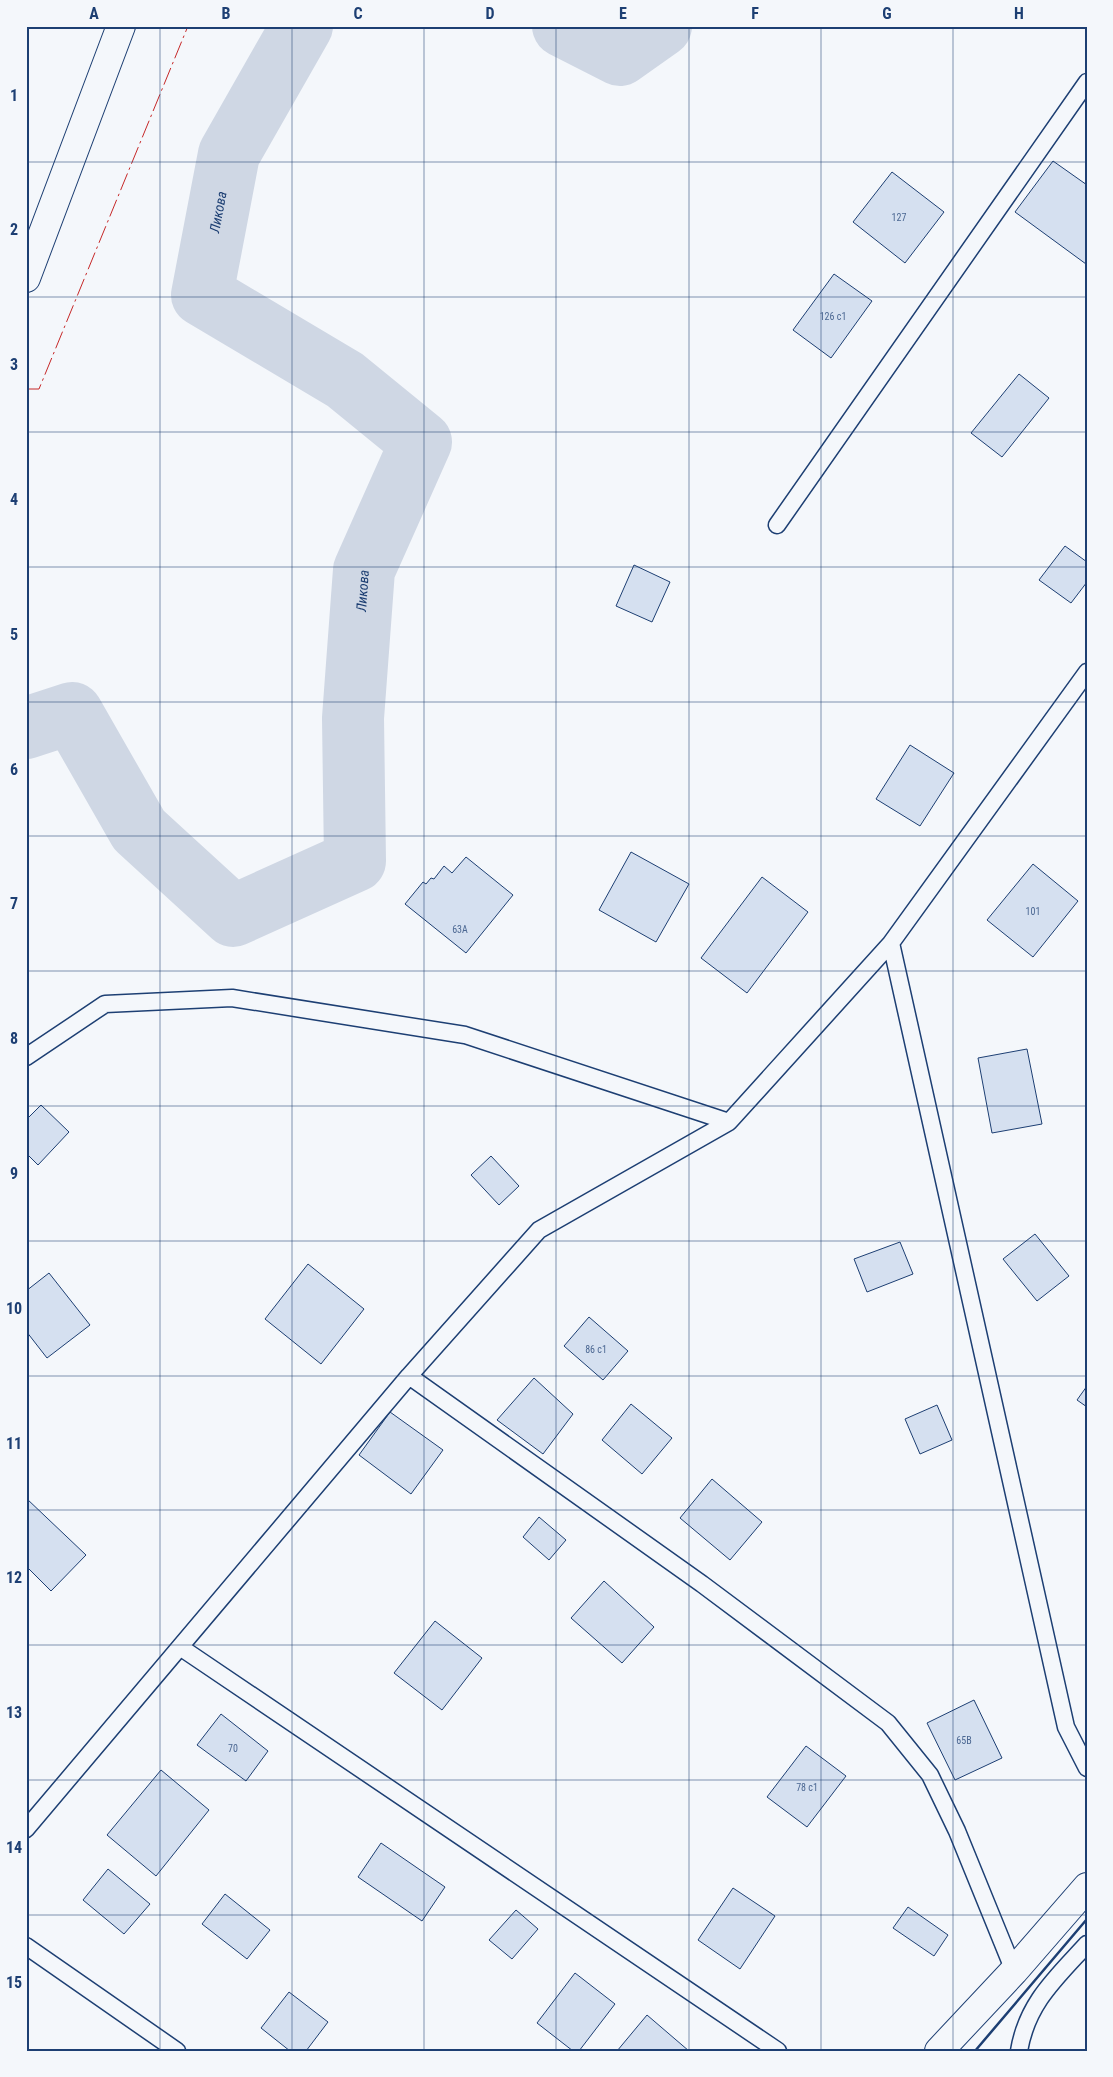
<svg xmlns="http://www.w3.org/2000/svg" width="1113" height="2077" font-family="'Roboto Condensed',sans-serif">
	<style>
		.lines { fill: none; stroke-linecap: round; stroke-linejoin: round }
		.river { stroke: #cfd7e4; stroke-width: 62 }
		.building { fill: #d5e0f0; stroke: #1d3f73 }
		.lane-casing { stroke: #1d3f73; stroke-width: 19 }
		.street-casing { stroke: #1d3f73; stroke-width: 30 }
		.lane { stroke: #f4f7fb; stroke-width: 16 }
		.street { stroke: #f4f7fb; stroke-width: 28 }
		.wall { stroke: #1d3f73; stroke-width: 2.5 }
		.power { stroke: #c62828; stroke-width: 1; stroke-dasharray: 18 4 2.5 4; stroke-linecap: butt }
		.grid { fill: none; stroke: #1d3f73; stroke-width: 1; stroke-opacity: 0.55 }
		.labels { text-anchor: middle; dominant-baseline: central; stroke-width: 4; stroke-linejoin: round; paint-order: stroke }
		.number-label { font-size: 10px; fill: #4b6792 }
		.water-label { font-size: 14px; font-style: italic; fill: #1d3f73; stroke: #f4f7fb }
		.neatline { fill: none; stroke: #1d3f73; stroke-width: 2 }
		.grid-label { font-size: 16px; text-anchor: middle; font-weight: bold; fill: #1d3f73 }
	</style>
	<rect width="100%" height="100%" fill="#f4f7fb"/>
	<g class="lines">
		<g class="river">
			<path d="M563 26 620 55 661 26"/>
			<path id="s1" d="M26 728 72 713 139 830 233 916 355 861 353 718 364 570 421 442 345 380 202 295 229 154 302 26"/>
		</g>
	</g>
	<path class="building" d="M1053 161 1087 185 1086 264 1015 212Z
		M892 172 944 212 905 263 853 222Z
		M834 274 872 301 831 358 793 330Z
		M1019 374 1049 398 1002 457 971 433Z
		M1065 546 1087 562V582L1071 603 1039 580Z
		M634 565 670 582 652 622 616 606Z
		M910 745 954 773 920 826 876 799Z
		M631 852 689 884 656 942 599 910Z
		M466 857 513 895 466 953 405 904 423 882 426 884 431 878 434 879 444 866 452 873Z
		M1033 864 1078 901 1033 957 987 920Z
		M762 877 808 912 747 993 701 958Z
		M1027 1049 1042 1124 992 1133 978 1058Z
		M41 1105 69 1132 38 1165 26 1153V1120Z
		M491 1156 519 1186 499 1205 471 1175Z
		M1035 1234 1069 1276 1037 1301 1003 1259Z
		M900 1242 913 1274 867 1292 854 1259Z
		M308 1264 364 1309 321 1364 265 1319Z
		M49 1273 90 1325 47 1358 26 1331V1291Z
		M589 1317 628 1351 603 1380 564 1346Z
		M534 1378 573 1414 543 1454 497 1420Z
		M1087 1386V1407L1077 1400Z
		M631 1404 672 1438 642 1474 602 1440Z
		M937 1405 952 1440 920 1454 905 1419Z
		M390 1412 443 1450 411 1494 359 1455Z
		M712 1479 762 1522 730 1560 680 1518Z
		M26 1498 86 1555 51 1591 26 1566Z
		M539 1517 566 1540 549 1560 523 1537Z
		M604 1581 654 1627 622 1663 571 1618Z
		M435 1621 482 1658 442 1710 394 1673Z
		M974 1700 1002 1758 955 1780 927 1723Z
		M221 1714 268 1751 246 1781 197 1745Z
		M806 1746 846 1776 807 1827 767 1797Z
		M161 1770 209 1810 156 1876 107 1835Z
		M381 1843 445 1887 422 1921 358 1877Z
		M108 1869 150 1904 124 1934 83 1900Z
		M733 1888 775 1916 740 1969 698 1940Z
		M225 1894 270 1930 247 1959 202 1924Z
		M908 1907 948 1935 934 1956 893 1928Z
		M516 1910 538 1929 512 1959 489 1940Z
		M575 1973 615 2004 579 2051H573L537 2023Z
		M289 1992 328 2022 306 2051H290L261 2028Z
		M647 2015 689 2051H617Z"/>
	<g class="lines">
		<defs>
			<path id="lane" d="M777 525 1087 82
				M1087 672 891 943 1066 1727 1087 1768
				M891 943 729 1122 539 1230 409 1376 702 1584 888 1723 930 1775 957 1831 1014 1971
				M26 1057 105 1004 232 998 465 1035 729 1122
				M180 1647 778 2051
				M26 1829 409 1376
				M26 1946 177 2051
				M1019 2051C1027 2003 1056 1978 1087 1944"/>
			<path id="street" d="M26 278 121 26
				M939 2051 1014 1971 1087 1887"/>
		</defs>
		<use href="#lane" class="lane-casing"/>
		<use href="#street" class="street-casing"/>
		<use href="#lane" class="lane"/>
		<use href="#street" class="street"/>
		<path class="wall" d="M975 2051 1087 1919"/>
		<path class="power" d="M26 389H39L188 26"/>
	</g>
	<path class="grid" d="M160 26V2051M292 26V2051M424 26V2051M556 26V2051M689 26V2051M821 26V2051M953 26V2051M26 162H1087M26 297H1087M26 432H1087M26 567H1087M26 702H1087M26 836H1087M26 971H1087M26 1106H1087M26 1241H1087M26 1376H1087M26 1510H1087M26 1645H1087M26 1780H1087M26 1915H1087"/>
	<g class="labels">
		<g class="number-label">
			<text x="899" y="217">127</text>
			<text x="833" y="316">126 с1</text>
			<text x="1033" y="911">101</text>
			<text x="460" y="929">63А</text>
			<text x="596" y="1349">86 с1</text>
			<text x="964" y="1740">65В</text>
			<text x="233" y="1748">70</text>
			<text x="807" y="1787">78 с1</text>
		</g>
		<g class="water-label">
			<text stroke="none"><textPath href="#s1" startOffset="1225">Ликова</textPath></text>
			<text stroke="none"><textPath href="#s1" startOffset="715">Ликова</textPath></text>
		</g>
	</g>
	<rect width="1113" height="2077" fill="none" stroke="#f4f7fb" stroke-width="55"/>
	<rect x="28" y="28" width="1058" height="2022" class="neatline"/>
	<g class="grid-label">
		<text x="94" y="19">A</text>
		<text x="226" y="19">B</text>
		<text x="358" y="19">C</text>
		<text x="490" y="19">D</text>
		<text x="623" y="19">E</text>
		<text x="755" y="19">F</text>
		<text x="887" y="19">G</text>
		<text x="1019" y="19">H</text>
		<text x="14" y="101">1</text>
		<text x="14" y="235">2</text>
		<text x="14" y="370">3</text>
		<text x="14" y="505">4</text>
		<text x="14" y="640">5</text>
		<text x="14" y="775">6</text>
		<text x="14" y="909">7</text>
		<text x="14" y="1044">8</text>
		<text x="14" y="1179">9</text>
		<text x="14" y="1314">10</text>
		<text x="14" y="1449">11</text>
		<text x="14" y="1583">12</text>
		<text x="14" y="1718">13</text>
		<text x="14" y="1853">14</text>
		<text x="14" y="1988">15</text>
	</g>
</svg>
